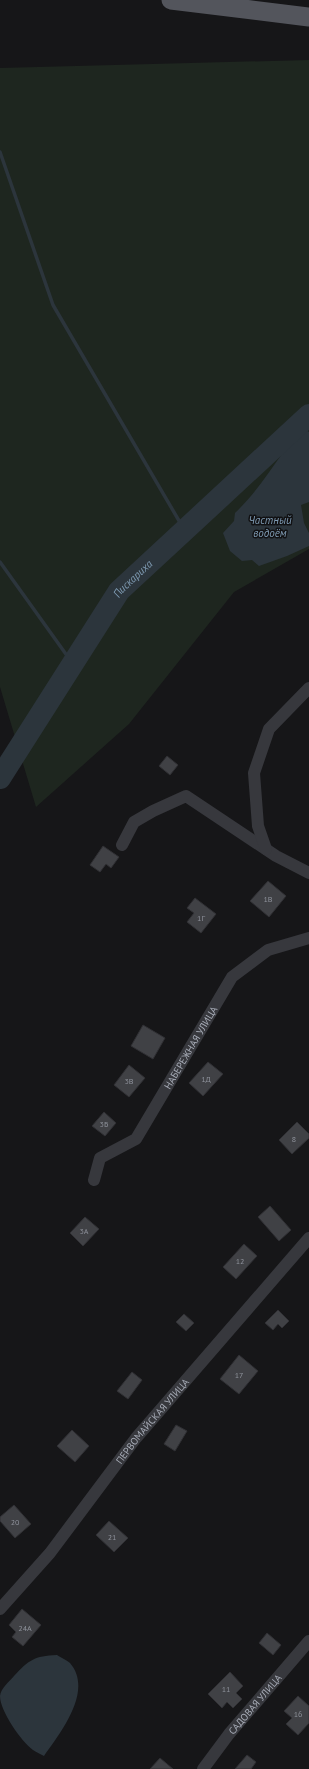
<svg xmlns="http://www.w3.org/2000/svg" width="309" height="1769" font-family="'PT Sans',sans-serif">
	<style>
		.green { fill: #1e261f }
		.water { fill: #2c353c }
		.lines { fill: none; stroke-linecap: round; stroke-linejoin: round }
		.stream { stroke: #2c353c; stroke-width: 3.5 }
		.river { stroke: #2c353c; stroke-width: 22 }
		.building { fill: #404145; stroke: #303034 }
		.minor { stroke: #37383d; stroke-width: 12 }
		.primary { stroke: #53555c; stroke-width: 19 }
		.labels { text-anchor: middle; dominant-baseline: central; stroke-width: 3; stroke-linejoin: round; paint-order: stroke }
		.number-label { font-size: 8px; fill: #8e929b }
		.street-label { font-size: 10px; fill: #a8adb8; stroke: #111113 }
		.water-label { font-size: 11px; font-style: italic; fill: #7f9bb3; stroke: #111113 }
	</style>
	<rect width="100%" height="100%" fill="#161618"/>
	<path class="green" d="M309 60V549L234 592 129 724 36 807 0 687V68Z"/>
	<path class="water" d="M304 428 309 432V502L301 505 304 523 309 533V546L287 556 259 566 252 560 242 561 230 551 223 533 234 521 235 513C254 495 267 475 282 454 288 445 297 436 304 428Z
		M57 1655C61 1658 67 1660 70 1663 94 1691 60 1733 44 1756 40 1754 36 1752 33 1750 21 1741 0 1711 0 1696 1 1688 9 1682 14 1676 29 1660 34 1656 57 1655Z"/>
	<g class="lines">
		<path class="stream" d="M0 152 53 305 185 531
			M0 562 73 664"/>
		<path class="river" id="s1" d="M0 778 119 591 309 415"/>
	</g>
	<path class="building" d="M167 756 178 765 170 775 159 766Z
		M103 846 119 857 111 868 106 864 100 872 90 865Z
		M268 881 286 896 269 917 250 901Z
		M195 898 216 914 201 933 187 922 194 913 187 908Z
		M143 1025 165 1038 153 1059 131 1046Z
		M208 1062 223 1074 203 1096 189 1083Z
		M129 1065 145 1078 129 1097 114 1085Z
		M104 1112 116 1123 105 1136 92 1126Z
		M297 1122 309 1134V1138L292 1154 279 1140Z
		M270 1206 291 1230 279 1241 258 1217Z
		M85 1217 99 1229 83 1246 70 1233Z
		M244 1244 257 1256 236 1279 223 1267Z
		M278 1310 289 1321 282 1328 278 1324 273 1330 265 1323Z
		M184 1314 194 1323 186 1331 176 1322Z
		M239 1355 258 1371 239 1394 220 1379Z
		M132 1372 142 1380 128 1399 117 1391Z
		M176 1425 187 1431 175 1451 164 1444Z
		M72 1430 89 1446 75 1462 57 1446Z
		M14 1505 31 1524 15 1538 0 1521V1517Z
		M109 1521 128 1538 114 1552 96 1535Z
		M22 1609 41 1625 23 1646 12 1637 16 1632 9 1625Z
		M267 1633 281 1645 273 1655 259 1643Z
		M230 1672 243 1686 236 1693 242 1699 233 1708 227 1702 222 1708 208 1694Z
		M298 1696 309 1706V1723L298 1735 286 1724 292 1718 284 1711Z
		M247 1755 256 1762 251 1769H235Z
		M160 1758 173 1769H150Z"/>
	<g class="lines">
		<g class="minor">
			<path d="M122 845 134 822 153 811 186 796 276 856 309 873"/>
			<path d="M266 849 258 826 254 773 269 729 309 688"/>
			<path id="s2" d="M94 1180 100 1158 136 1139 232 977 268 950 309 938"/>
			<path id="s3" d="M0 1609 50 1553 136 1438 309 1238"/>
			<path id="s4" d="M203 1769 229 1734 309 1641"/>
		</g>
		<path class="primary" d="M171 0 309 17"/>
	</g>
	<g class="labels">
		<g class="number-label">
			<text x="268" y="899">1В</text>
			<text x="201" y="918">1Г</text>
			<text x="206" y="1079">1Д</text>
			<text x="129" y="1081">3В</text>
			<text x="104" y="1124">3Б</text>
			<text x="294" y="1139">8</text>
			<text x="84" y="1231">3А</text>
			<text x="240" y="1261">12</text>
			<text x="239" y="1375">17</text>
			<text x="15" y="1522">20</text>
			<text x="112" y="1537">21</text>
			<text x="25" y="1628">24А</text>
			<text x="226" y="1689">11</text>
			<text x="298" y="1714">16</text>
		</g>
		<g class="street-label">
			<text stroke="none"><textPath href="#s2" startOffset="170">НАБЕРЕЖНАЯ УЛИЦА</textPath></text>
			<text stroke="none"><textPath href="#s3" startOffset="242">ПЕРВОМАЙСКАЯ УЛИЦА</textPath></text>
			<text stroke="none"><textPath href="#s4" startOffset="83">САДОВАЯ УЛИЦА</textPath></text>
		</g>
		<g class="water-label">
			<text x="270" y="520">Частный<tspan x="270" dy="13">водоём</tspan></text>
			<text stroke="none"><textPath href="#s1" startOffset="240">Пискариха</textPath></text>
		</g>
	</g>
</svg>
